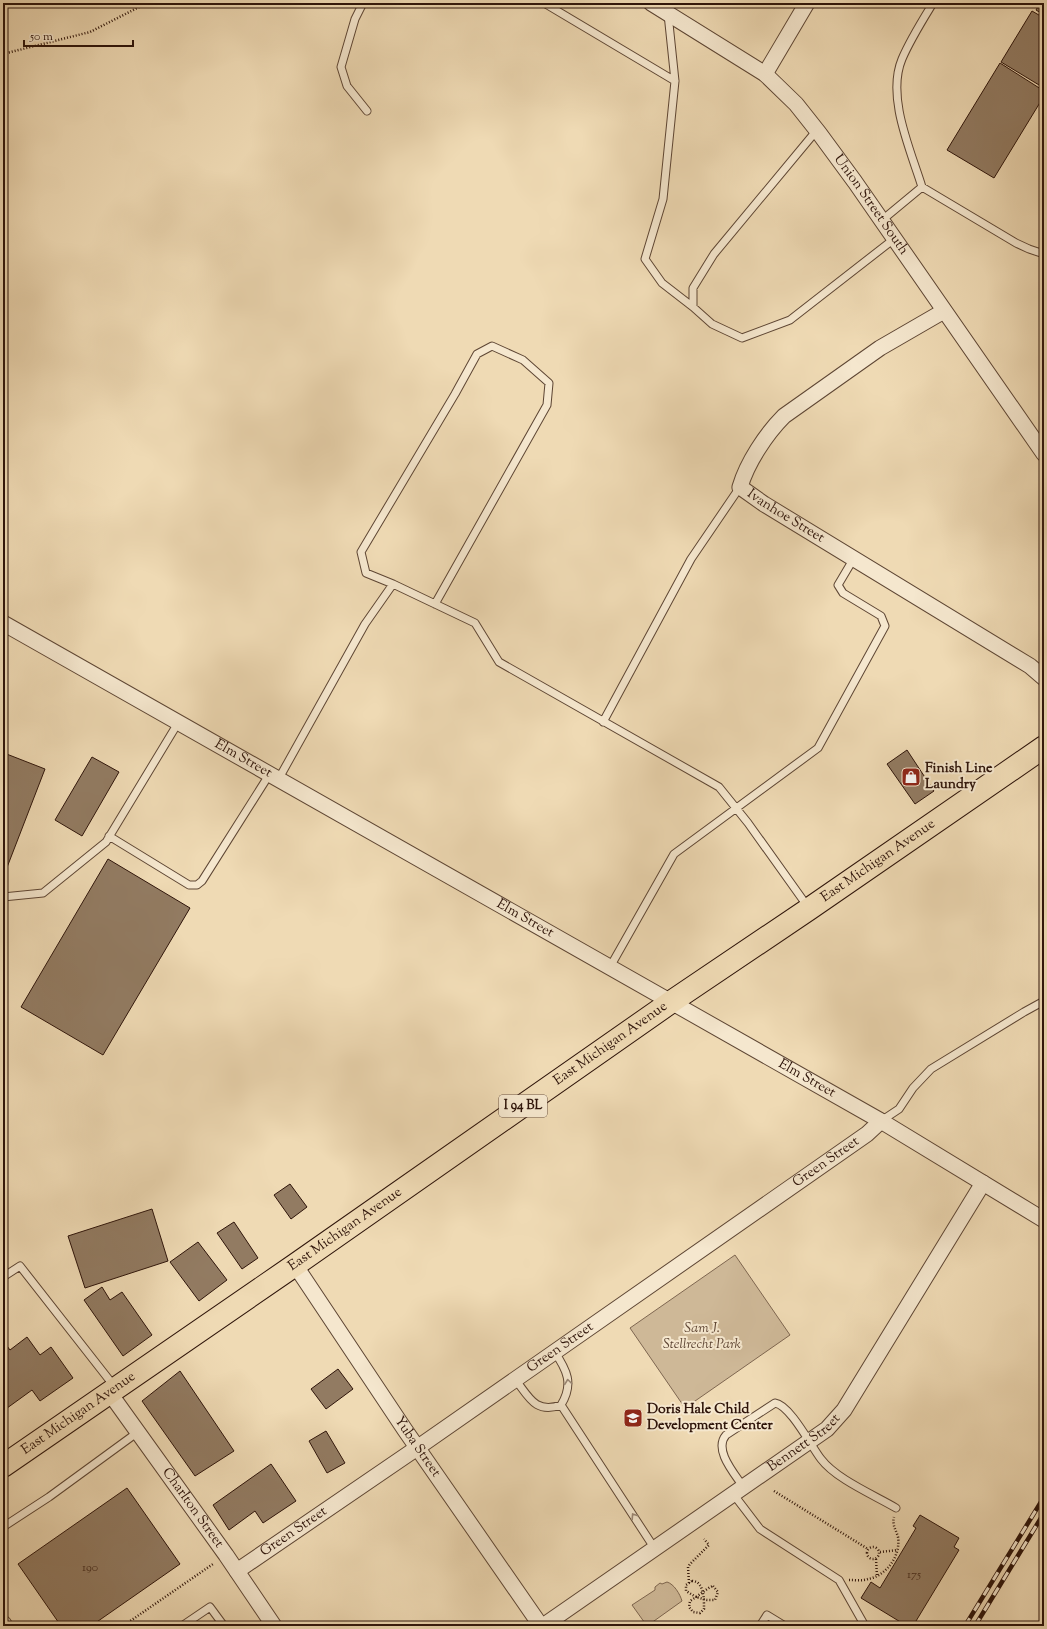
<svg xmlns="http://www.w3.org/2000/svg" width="1047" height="1629" font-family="'Sorts Mill Goudy',serif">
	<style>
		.green { fill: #ceb897; stroke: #7e6650 }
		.building { fill: #927b62; stroke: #2e140a }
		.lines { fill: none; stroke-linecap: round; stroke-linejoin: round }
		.lane-casing { stroke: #5e4634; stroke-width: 9 }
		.street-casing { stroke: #5e4634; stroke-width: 17 }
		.highway-casing { stroke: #2e140a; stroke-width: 24 }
		.path { stroke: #2e140a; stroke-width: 2.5; stroke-dasharray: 1 2; stroke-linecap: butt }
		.lane { stroke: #f5e7ce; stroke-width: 7 }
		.street { stroke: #f5e7ce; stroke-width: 15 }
		.highway { stroke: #efdab4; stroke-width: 22 }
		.rail-casing { stroke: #2e140a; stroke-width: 4.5 }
		.rail { stroke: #f5e7ce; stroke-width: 3; stroke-dasharray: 9; stroke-linecap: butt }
		.oneway { stroke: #9b8876 }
		.labels { text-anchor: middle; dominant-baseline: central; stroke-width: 4; stroke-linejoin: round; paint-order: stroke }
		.number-label { font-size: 12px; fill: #472e20 }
		.shield { fill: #f5e7ce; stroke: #6a5345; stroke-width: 1 }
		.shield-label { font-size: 13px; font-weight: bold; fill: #2e140a }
		.street-label { font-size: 14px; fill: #2e140a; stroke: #f5e7ce }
		.poi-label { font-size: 14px; font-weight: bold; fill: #2e140a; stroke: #f5e7ce; text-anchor: start }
		.park-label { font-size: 14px; font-style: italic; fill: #5e4534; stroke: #f5e7ce }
	</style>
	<rect width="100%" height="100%" fill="#efdab4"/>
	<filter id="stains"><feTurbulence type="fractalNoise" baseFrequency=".005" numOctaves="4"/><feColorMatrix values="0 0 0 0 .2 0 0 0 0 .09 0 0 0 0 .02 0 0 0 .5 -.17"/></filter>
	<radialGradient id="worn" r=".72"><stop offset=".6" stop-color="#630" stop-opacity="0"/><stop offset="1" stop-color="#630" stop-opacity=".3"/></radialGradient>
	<path class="green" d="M735 1255 790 1335 685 1408 630 1328Z
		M667 1582C674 1584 680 1594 682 1601L647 1626 632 1605 655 1590V1587L660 1583 662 1584Z"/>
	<path class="building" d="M1040 3H1044V15L1036 10Z
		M1032 11 1044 18V88L1001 62Z
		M1000 63 1044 91V96L994 178 947 150Z
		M907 750 934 791 915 804 887 764Z
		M4 753 45 769 6 870 3 869V757Z
		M92 757 119 772 82 836 55 820Z
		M108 859 190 908 103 1055 21 1007Z
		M290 1184 307 1207 291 1219 274 1195Z
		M152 1209 168 1261 85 1288 68 1236Z
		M234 1222 258 1258 242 1269 217 1233Z
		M198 1242 227 1280 199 1301 170 1262Z
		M102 1287 110 1300 122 1292 152 1335 123 1356 84 1300Z
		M27 1337 40 1355 51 1347 73 1378 40 1401 32 1390 3 1411V1348L7 1346 10 1350Z
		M338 1369 353 1389 326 1409 311 1389Z
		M180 1371 234 1451 195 1476 142 1401Z
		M326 1431 345 1463 327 1473 309 1441Z
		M271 1464 296 1501 263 1523 255 1511 229 1530 213 1505Z
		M127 1488 180 1564 91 1626H61L18 1564Z
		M920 1515 959 1538 954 1547 959 1550 913 1626H907L861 1598 871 1582 880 1588 916 1528 913 1526Z"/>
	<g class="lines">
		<defs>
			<path id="lane" d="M363 3 355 19 341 67 347 86 367 111
				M544 3 675 81
				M668 14 675 81 663 199 645 259 662 283 693 307
				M817 130 714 254 693 288V307L712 324 742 338 790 320 894 239
				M922 187C911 151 886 97 902 59 910 40 922 21 933 3
				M881 221 922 187 1016 243 1029 249 1044 254
				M393 584 366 573 361 552 455 394 477 354 492 346 523 360 549 383 547 405 435 604
				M603 722 691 559 740 487
				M278 780 365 624 393 584 475 623 499 662 719 787 748 823 808 907
				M109 836 189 885H197L202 881 269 775
				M3 897 43 893 106 842 178 723
				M610 967 674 854 818 748 885 626 881 616 843 593 838 585 854 558
				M881 1121 899 1109 913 1088 931 1069 1024 1012 1044 1001
				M3 1277 20 1266 114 1386
				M554 1351C567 1370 574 1384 561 1405L655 1549
				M515 1379C529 1397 535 1414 561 1405
				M744 1488C735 1474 713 1450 726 1435L775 1403C790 1405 811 1446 821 1459 836 1479 874 1495 896 1508
				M734 1495 760 1529 839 1580 865 1626
				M3 1527 49 1497 138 1432
				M182 1626 210 1607 224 1626
				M760 1626 767 1615 785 1626"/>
			<g id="street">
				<path id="s1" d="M651 3 765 74 796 104 819 133 855 182 1044 454"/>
				<path d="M765 74 807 3"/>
				<path id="s2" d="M944 311 880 348 784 416C766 434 747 463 740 487L764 504 1030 666 1044 678"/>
				<path id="s3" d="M3 623 881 1121 1044 1220"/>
				<path id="s4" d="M295 1265 405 1430 541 1626"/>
				<path id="s5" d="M109 1392 226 1555 274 1626"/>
				<path id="s6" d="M237 1571 417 1448 867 1134 881 1121"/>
				<path d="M3 1623 5 1626"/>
				<path id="s7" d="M543 1626 827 1429 844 1410 983 1183"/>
			</g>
			<g id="highway">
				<path id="s8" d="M3 1466 295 1265 671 1002 809 909 1044 747"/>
			</g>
		</defs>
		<use href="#lane" class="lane-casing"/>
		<use href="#street" class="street-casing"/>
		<use href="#highway" class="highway-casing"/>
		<path class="path" d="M3 54 90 32 147 3
			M774 1491 868 1549
			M867 1553a6 6 0 1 1 12 0a6 6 0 1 1-12 0Z
			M880 1552 898 1550
			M876 1559 877 1576
			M849 1580C855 1580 862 1581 868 1579 886 1576 901 1556 898 1537 896 1530 892 1525 894 1517
			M692 1581C704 1581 704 1599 704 1609L700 1613 693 1612 689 1607 690 1601 696 1597 686 1591V1585Z
			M689 1583 688 1567 690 1564 709 1545 704 1539
			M713 1586 718 1592 715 1600H707L696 1597 710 1587Z
			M123 1626 213 1564"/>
		<use href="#lane" class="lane"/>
		<use href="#street" class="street"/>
		<use href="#highway" class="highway"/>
		<defs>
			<path id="rail" d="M965 1626 1044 1497
				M975 1626 1044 1513"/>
		</defs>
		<use href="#rail" class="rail-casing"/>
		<use href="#rail" class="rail"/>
	</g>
	<defs><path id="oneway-chevron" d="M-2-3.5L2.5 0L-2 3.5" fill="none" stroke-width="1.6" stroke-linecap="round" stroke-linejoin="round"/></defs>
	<g class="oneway">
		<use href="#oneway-chevron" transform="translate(568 1382) rotate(-97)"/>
		<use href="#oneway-chevron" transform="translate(634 1516) rotate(-123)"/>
	</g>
	<defs>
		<symbol id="shop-square" viewBox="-11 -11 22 22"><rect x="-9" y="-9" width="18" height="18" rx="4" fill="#8f2418" stroke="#f5e7ce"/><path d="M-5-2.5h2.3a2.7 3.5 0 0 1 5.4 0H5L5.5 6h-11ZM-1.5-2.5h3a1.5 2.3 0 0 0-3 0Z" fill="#fff"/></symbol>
		<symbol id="school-square" viewBox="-11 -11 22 22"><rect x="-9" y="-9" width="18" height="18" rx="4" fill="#8f2418" stroke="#f5e7ce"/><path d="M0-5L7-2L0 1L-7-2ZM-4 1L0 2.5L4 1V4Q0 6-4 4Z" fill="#fff"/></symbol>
	</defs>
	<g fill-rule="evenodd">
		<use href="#shop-square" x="900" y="766" width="22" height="22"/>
		<use href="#school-square" x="622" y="1407" width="22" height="22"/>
	</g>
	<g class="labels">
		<g class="number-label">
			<text x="90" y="1568">190</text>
			<text x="914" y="1575">175</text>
		</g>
		<rect class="shield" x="499" y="1095" width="48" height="22" rx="3"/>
		<g class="shield-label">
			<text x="523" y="1106">I 94 BL</text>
		</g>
		<g class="street-label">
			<text stroke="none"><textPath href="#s1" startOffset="303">Union Street South</textPath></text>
			<text stroke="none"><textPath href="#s2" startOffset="330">Ivanhoe Street</textPath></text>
			<text stroke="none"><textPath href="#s3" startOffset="276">Elm Street</textPath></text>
			<text stroke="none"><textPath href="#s8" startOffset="1064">East Michigan Avenue</textPath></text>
			<text stroke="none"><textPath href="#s3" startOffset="600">Elm Street</textPath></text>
			<text stroke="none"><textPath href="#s8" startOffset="740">East Michigan Avenue</textPath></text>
			<text stroke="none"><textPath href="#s3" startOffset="924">Elm Street</textPath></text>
			<text stroke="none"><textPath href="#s6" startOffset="717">Green Street</textPath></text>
			<text stroke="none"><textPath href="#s8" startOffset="416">East Michigan Avenue</textPath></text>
			<text stroke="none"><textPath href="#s6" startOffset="393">Green Street</textPath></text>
			<text stroke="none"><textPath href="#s8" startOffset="92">East Michigan Avenue</textPath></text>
			<text stroke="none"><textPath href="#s7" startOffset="319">Bennett Street</textPath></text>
			<text stroke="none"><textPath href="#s4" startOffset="219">Yuba Street</textPath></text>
			<text stroke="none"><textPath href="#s5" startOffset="143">Charlton Street</textPath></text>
			<text stroke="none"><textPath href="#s6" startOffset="69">Green Street</textPath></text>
		</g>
		<g class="poi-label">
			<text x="925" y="769">Finish Line<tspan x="925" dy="16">Laundry</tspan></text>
			<text x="647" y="1410">Doris Hale Child<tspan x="647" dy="16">Development Center</tspan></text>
		</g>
		<g class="park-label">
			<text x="702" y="1329">Sam J.<tspan x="702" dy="16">Stellrecht Park</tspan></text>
		</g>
	</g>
	<rect width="1047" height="1629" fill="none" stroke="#efdab4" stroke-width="16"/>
	<rect x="4" y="4" width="1039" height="1621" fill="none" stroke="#2e140a" stroke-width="2"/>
	<rect x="8" y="8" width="1031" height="1613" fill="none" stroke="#2e140a"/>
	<path d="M24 40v6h109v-6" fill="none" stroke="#2e140a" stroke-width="2"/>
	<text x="30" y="40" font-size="12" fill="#2e140a" stroke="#f5e7ce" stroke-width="3" paint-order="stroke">50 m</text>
	<rect width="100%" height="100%" filter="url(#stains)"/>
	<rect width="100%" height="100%" fill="url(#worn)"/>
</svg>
